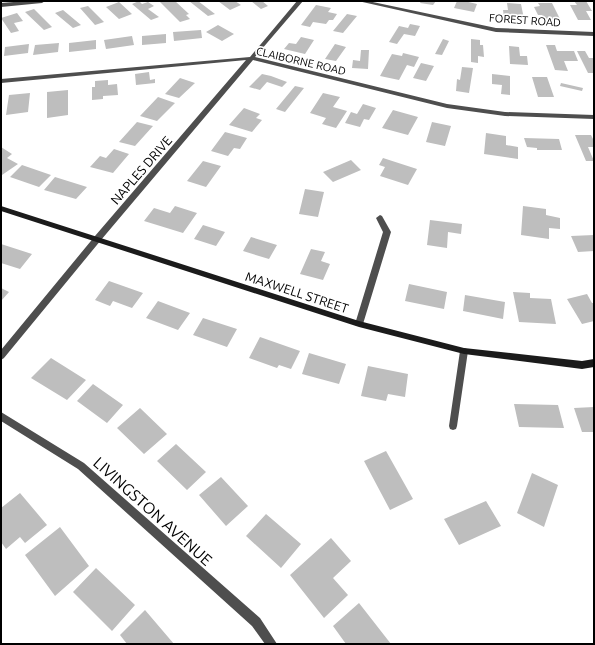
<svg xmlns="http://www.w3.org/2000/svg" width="595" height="645" font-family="Ubuntu,sans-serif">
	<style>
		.building { fill: #bebebe }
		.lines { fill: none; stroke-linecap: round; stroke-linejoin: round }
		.street { fill: #4e4e4e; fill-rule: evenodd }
		.secondary { fill: #1b1b1b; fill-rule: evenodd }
		.labels { text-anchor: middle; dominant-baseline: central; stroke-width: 3.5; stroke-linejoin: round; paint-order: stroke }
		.far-street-label { font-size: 11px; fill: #000; stroke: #fff }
		.street-label { font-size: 13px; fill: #000; stroke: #fff }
		.near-street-label { font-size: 16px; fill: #000; stroke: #fff }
	</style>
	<rect width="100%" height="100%" fill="#fff"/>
	<path class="building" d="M139 1 142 4 148 2 154 6 148 9 159 17 151 20 132 4Z
		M159 1H175L189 14 186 15 190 19 180 22Z
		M189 1H198L215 14 208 16Z
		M218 1H235L241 5 230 10Z
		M251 1H262L268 6 261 9Z
		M421 1H436L433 5 420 3Z
		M457 1H464L477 4 474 12 454 8Z
		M574 1H586L592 11H586L591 20H578L570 5H577Z
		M119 2 132 14 119 19 106 7Z
		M507 3 521 4 524 19 504 18 503 10H508Z
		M538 3H552L560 19H544L542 15H538L534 7 540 6Z
		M316 5 331 8 328 12 337 14 333 20H329L326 24 313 22 310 27 301 25Z
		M88 6 104 22 95 25 80 8Z
		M34 9 52 27 44 30 25 12Z
		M63 10 81 25 73 28 55 13Z
		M17 13 23 21 14 23 19 31 11 33 1 18Z
		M347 14 357 16 343 33 333 31Z
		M410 24 420 26 415 36 404 34 397 44 389 42 399 26 408 28Z
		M218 25 234 34 222 41 206 32Z
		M201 30 202 38 174 41 173 32Z
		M166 34V43L142 45V36Z
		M132 36 134 45 106 49 104 40Z
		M301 37 314 40 305 54 284 49 289 43 296 44Z
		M443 39 449 41 442 55 435 54Z
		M471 39 480 40V45H483L484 57 478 56V63L471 62Z
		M96 40V49L69 52V43Z
		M59 43 58 52 33 55 35 45Z
		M29 44 28 53 4 56 5 47Z
		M335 44 346 47 336 61 325 59Z
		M546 45H555L557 51H574L578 61H564L568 71 555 70Z
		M509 46 519 47 520 56H527L528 65 510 64Z
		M361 50H369L368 69 352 68 353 60 360 61Z
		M577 51H585L589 58H594V73H588Z
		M403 53 419 57 414 67 407 65 399 80 380 76 392 54 402 56Z
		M421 63 434 66 426 81 413 78Z
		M462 67 473 68 469 93 456 91 457 79 460 80Z
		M149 72 150 80 155 79V83L136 85 135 74Z
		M262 74 271 76 287 82 282 87 267 82 260 90 249 87Z
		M492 74 510 76V95L501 94 502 85 492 84Z
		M532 77H547L554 97H538Z
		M180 78 195 83 179 98 165 94Z
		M108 80V85L117 84 118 95 103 96V99L92 100V87H95V81Z
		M561 83 583 88 582 91 560 86Z
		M295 86 304 88 285 112 276 109Z
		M68 90V115L47 118V92Z
		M30 93 28 112 6 115 9 95Z
		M323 93 340 97 333 107 347 111 336 128 322 124 326 118 310 113Z
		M158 97 175 103 157 121 140 116Z
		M363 104 376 108 369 120 364 119 360 127 345 123 351 112 357 114Z
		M244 108 260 114 256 118 262 120 252 132 229 125Z
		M393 110 418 117 408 135 382 128Z
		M137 122 153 126 135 146 119 142Z
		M432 122 451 126 445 146 426 142Z
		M225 132 247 138 240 149 234 148 228 156 211 151Z
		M486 133 506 136V145L518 147V159L484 154Z
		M575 135H591L594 141V147H588L594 161H586Z
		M524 138 559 139 562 150H537V148L527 147Z
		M1 147 12 154 7 158 18 164 2 175Z
		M114 149 129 154 113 173 90 167 100 156 106 158Z
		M383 158 417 169 408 185 380 176 385 167 379 165Z
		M351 160 361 170 333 182 323 172Z
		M203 161 221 166 206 187 187 181Z
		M22 165 51 175 39 187 10 177Z
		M55 177 87 187 76 199 44 190Z
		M305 189 324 192 318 217 299 214Z
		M175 206 197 213 183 233 144 221 154 208 170 213Z
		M523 206 546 209V215L560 218V229L549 228V239L521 235Z
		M430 220 462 224 461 234 448 232 447 248 427 245Z
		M203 225 225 232 216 246 194 239Z
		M594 235V251L578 252 571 236Z
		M251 237 277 245 269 259 243 251Z
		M1 244 32 254 20 269 1 263Z
		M311 249 325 252 321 261 330 264 323 280 300 274Z
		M109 281 143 293 132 308 113 301 110 306 95 300Z
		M409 284 447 292 444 309 405 301Z
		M1 288 9 292 1 301Z
		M513 292 530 293V298L551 299 556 324 519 322Z
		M587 294 592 303H594V321L582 324 567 299Z
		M465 295 505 302 503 319 463 311Z
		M158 301 190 313 178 330 146 318Z
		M203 318 237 329 227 347 193 335Z
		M260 337 300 351 291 369 279 365 277 368 249 358Z
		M309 353 346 364 339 384 302 374Z
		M51 358 86 380 67 400 31 378Z
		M368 366 408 374 405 397 388 394 386 401 361 396Z
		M93 384 123 405 107 423 77 401Z
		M514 404 558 405 564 428 519 427Z
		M594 407V432H582L574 408Z
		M140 408 167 434 144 454 117 428Z
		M176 444 206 472 187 490 157 461Z
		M386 451 413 499 390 510 364 461Z
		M532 473 558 485 544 527 517 513Z
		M221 477 248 506 226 526 199 495Z
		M20 493 47 525 25 543 20 537 6 549 1 542V508Z
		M486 501 501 526 459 545 444 519Z
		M266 514 301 544 281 568 246 536Z
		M60 527 89 566 55 596 25 555Z
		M331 538 351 561 333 578 348 595 324 618 290 575Z
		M96 568 135 605 112 631 73 592Z
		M359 603 391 644H346L333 626Z
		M145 610 174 644H127L120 635Z"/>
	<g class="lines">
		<path class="street" d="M26 1H45L42 3 1 7V3Z
			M297 1H303L255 57 447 104 505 112 594 115V119L505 116 447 108 253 60 101 240 4 358 1 360V350L95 236 246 60 1 83V79L250 57Z
			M358 1H368L496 28 594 32V36L496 32Z
			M380 215 382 216 391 232 363 324 362 326H356L355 324 383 232 376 218Z
			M464 348 467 349 468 351 457 426 456 429 453 430 450 429 449 426 460 351 461 349Z
			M1 412 84 463 260 618 277 644H265L252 626 78 469 1 421Z"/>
		<path class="secondary" d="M1 206 359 321 464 348 582 361 594 359V367L582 369 464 354 359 327 1 211Z"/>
	</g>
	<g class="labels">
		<g class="far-street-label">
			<text transform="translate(525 20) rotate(4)">FOREST ROAD</text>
			<text transform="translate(301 61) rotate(13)">CLAIBORNE ROAD</text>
		</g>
		<g class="street-label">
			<text transform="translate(141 170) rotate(-49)">NAPLES DRIVE</text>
			<text transform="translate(297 292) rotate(18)">MAXWELL STREET</text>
		</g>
		<g class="near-street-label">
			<text transform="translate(153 511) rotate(42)">LIVINGSTON AVENUE</text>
		</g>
	</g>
	<rect width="595" height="645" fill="none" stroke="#000000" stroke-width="4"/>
</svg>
